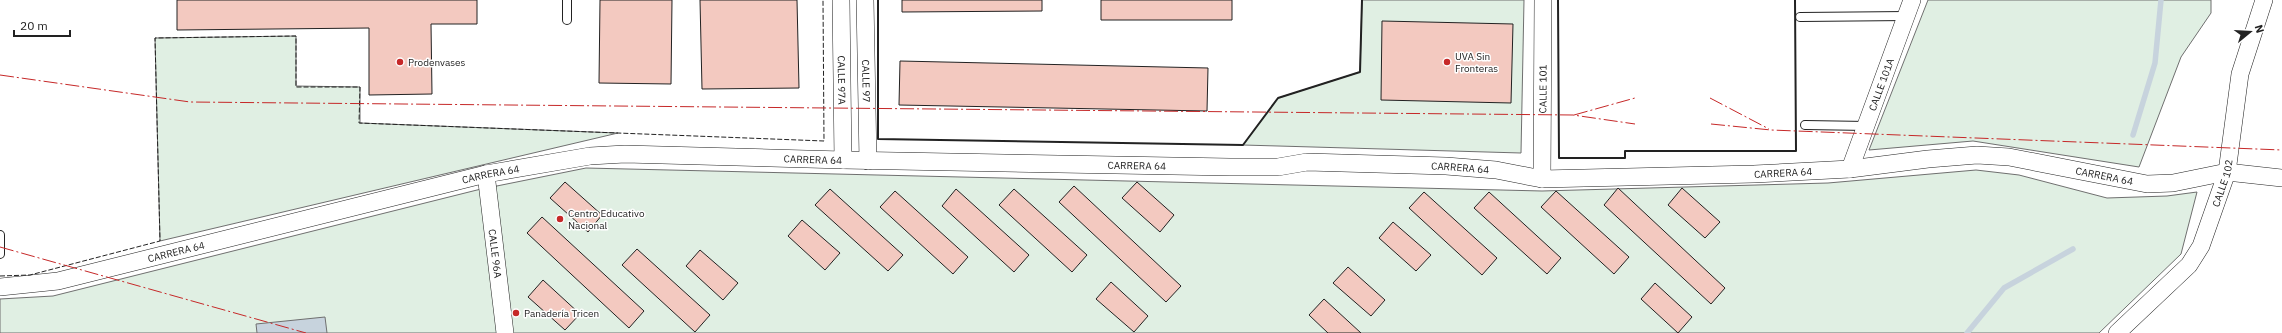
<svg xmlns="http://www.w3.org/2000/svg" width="2282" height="333" font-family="'IBM Plex Sans',sans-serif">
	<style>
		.green { fill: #e0efe3; stroke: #6f6f6f }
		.water { fill: #c7d3dd; stroke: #6f6f6f }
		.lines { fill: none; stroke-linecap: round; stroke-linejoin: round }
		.stream { stroke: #c7d3dd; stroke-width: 5.5 }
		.building { fill: #f3c9c0; stroke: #222 }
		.lane-casing { stroke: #222; stroke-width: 10 }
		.street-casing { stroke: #222; stroke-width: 18 }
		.lane { stroke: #fff; stroke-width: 8 }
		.street { stroke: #fff; stroke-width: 17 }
		.fence { stroke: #222; stroke-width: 1; stroke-dasharray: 5 2; stroke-linecap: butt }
		.wall { stroke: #222; stroke-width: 2 }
		.power { stroke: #c62828; stroke-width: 1; stroke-dasharray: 14 3 2 3; stroke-linecap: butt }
		.poi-dot { fill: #c62828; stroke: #fff; stroke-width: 1.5 }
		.labels { text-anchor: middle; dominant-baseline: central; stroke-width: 3; stroke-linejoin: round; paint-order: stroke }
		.poi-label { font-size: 10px; fill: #222; stroke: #fff; text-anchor: start }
		.street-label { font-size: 10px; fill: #222; stroke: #fff }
	</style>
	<rect width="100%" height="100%" fill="#fff"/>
	<path class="green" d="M1362 0H1524L1521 153 1243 145 1278 98 1360 72Z
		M1928 0H2211V13L2181 57 2139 167 1973 141 1869 150Z
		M296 36V86L360 87V123L618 133 160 241 155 38Z
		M586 168 1542 191 1828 183 1976 170 2019 175 2107 198 2167 196 2197 192 2181 254 2099 333H0V299L53 296 477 190Z"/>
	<path class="water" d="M325 317 327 333H257L256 324Z"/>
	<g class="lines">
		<path class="stream" d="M2133 135 2155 63 2161 0
			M1967 333 2004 288 2073 249"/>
	</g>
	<path class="building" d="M177 0H477V24H431L432 94 369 95V28L177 30Z
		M600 0H672L671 84 599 83Z
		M700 0H797L799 88 702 89Z
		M902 0H1042V11L902 12Z
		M1101 0H1232V20H1101Z
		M1382 21 1513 24 1511 103 1381 100Z
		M900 61 1208 68 1207 111 899 105Z
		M565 182 602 215 588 232 550 198Z
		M1137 182 1174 215 1160 232 1122 198Z
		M1074 186 1181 286 1166 302 1059 202Z
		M1618 188 1725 288 1711 304 1604 205Z
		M1682 188 1720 222 1705 238 1668 205Z
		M830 189 903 255 888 271 815 205Z
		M956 189 1029 255 1014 272 942 206Z
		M1014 189 1087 255 1072 272 999 205Z
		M895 191 968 257 953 274 880 207Z
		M1556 191 1629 257 1614 274 1541 207Z
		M1424 192 1497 258 1482 275 1409 208Z
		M1489 192 1561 258 1547 274 1474 208Z
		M542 217 644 311 629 328 527 233Z
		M802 220 840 253 825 270 788 236Z
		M1393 222 1431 255 1416 271 1379 238Z
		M637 249 710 315 695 332 622 265Z
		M700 250 738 283 723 300 686 266Z
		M1348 267 1385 300 1371 316 1333 283Z
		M543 280 580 314 565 330 528 297Z
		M1111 282 1148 316 1134 332 1096 299Z
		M1655 283 1692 317 1678 333 1641 299Z
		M1324 299 1361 333H1328L1309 315Z"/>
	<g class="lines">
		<defs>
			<path id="lane" d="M1800 17 1907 16
				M567 20V0
				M1805 125 1867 126
				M0 235V254"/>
			<g id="street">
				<path id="s1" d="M841 0 843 160"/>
				<path id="s2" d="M865 0 868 161"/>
				<path id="s3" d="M1850 169 1912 0"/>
				<path id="s4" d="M486 174 505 333"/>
				<path id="s5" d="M1542 179 1543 0"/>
				<path id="s6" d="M0 287 58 281 486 174 590 156 625 154 843 160 1230 167H1278L1307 162 1446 166 1496 170 1542 179 1754 174 1850 169 1928 159 1977 155 2009 157 2147 184 2173 183 2227 172 2282 178"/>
				<path id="s7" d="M2117 333 2189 265 2201 246 2227 172 2240 74 2264 0"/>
			</g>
		</defs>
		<use href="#lane" class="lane-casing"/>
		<use href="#street" class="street-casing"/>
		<use href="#lane" class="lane"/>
		<use href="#street" class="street"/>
		<path class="fence" d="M0 276 30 275 160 241 155 38 296 36V87H360L359 123 824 141 823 0"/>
		<path class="wall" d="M878 0V139L1243 145 1278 98 1360 72 1362 0
			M1558 0 1559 158H1625V151H1796L1795 0"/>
		<path class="power" d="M0 75 190 102 1573 115 1635 124
			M1710 98 1769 129
			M1574 115 1635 98
			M1711 124 1771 130 2282 150
			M0 247 306 333"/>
	</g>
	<g class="poi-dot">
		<circle cx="400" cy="62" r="4"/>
		<circle cx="1447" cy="62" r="4"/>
		<circle cx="560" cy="219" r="4"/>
		<circle cx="516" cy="313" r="4"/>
	</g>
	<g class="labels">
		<g class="poi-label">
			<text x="1455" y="56">UVA Sin<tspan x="1455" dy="12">Fronteras</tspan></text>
			<text x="408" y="62">Prodenvases</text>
			<text x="568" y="213">Centro Educativo<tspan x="568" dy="12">Nacional</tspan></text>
			<text x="524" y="313">Panadería Tricen</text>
		</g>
		<g class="street-label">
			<text stroke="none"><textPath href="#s1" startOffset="80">CALLE 97A</textPath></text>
			<text stroke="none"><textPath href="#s2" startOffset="81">CALLE 97</textPath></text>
			<text stroke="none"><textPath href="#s3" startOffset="90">CALLE 101A</textPath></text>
			<text stroke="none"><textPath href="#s5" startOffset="90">CALLE 101</textPath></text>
			<text stroke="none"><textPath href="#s6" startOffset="828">CARRERA 64</textPath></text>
			<text stroke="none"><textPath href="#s6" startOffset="1152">CARRERA 64</textPath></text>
			<text stroke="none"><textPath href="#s6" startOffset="1476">CARRERA 64</textPath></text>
			<text stroke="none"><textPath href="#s6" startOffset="1800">CARRERA 64</textPath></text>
			<text stroke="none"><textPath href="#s6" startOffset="504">CARRERA 64</textPath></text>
			<text stroke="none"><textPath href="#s6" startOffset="2124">CARRERA 64</textPath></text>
			<text stroke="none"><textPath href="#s7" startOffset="188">CALLE 102</textPath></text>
			<text stroke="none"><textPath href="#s6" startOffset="180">CARRERA 64</textPath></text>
			<text stroke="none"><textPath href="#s4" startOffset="80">CALLE 96A</textPath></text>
		</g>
	</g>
	<g transform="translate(2250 32) rotate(72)" stroke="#ffffff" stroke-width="3" paint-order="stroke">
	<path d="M0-3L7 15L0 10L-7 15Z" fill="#222222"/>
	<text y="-6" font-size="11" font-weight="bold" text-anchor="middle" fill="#222222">N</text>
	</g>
	<path d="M14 30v6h56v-6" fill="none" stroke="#222222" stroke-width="2"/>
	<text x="20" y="30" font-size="12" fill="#222222" stroke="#ffffff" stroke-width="3" paint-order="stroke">20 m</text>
</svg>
